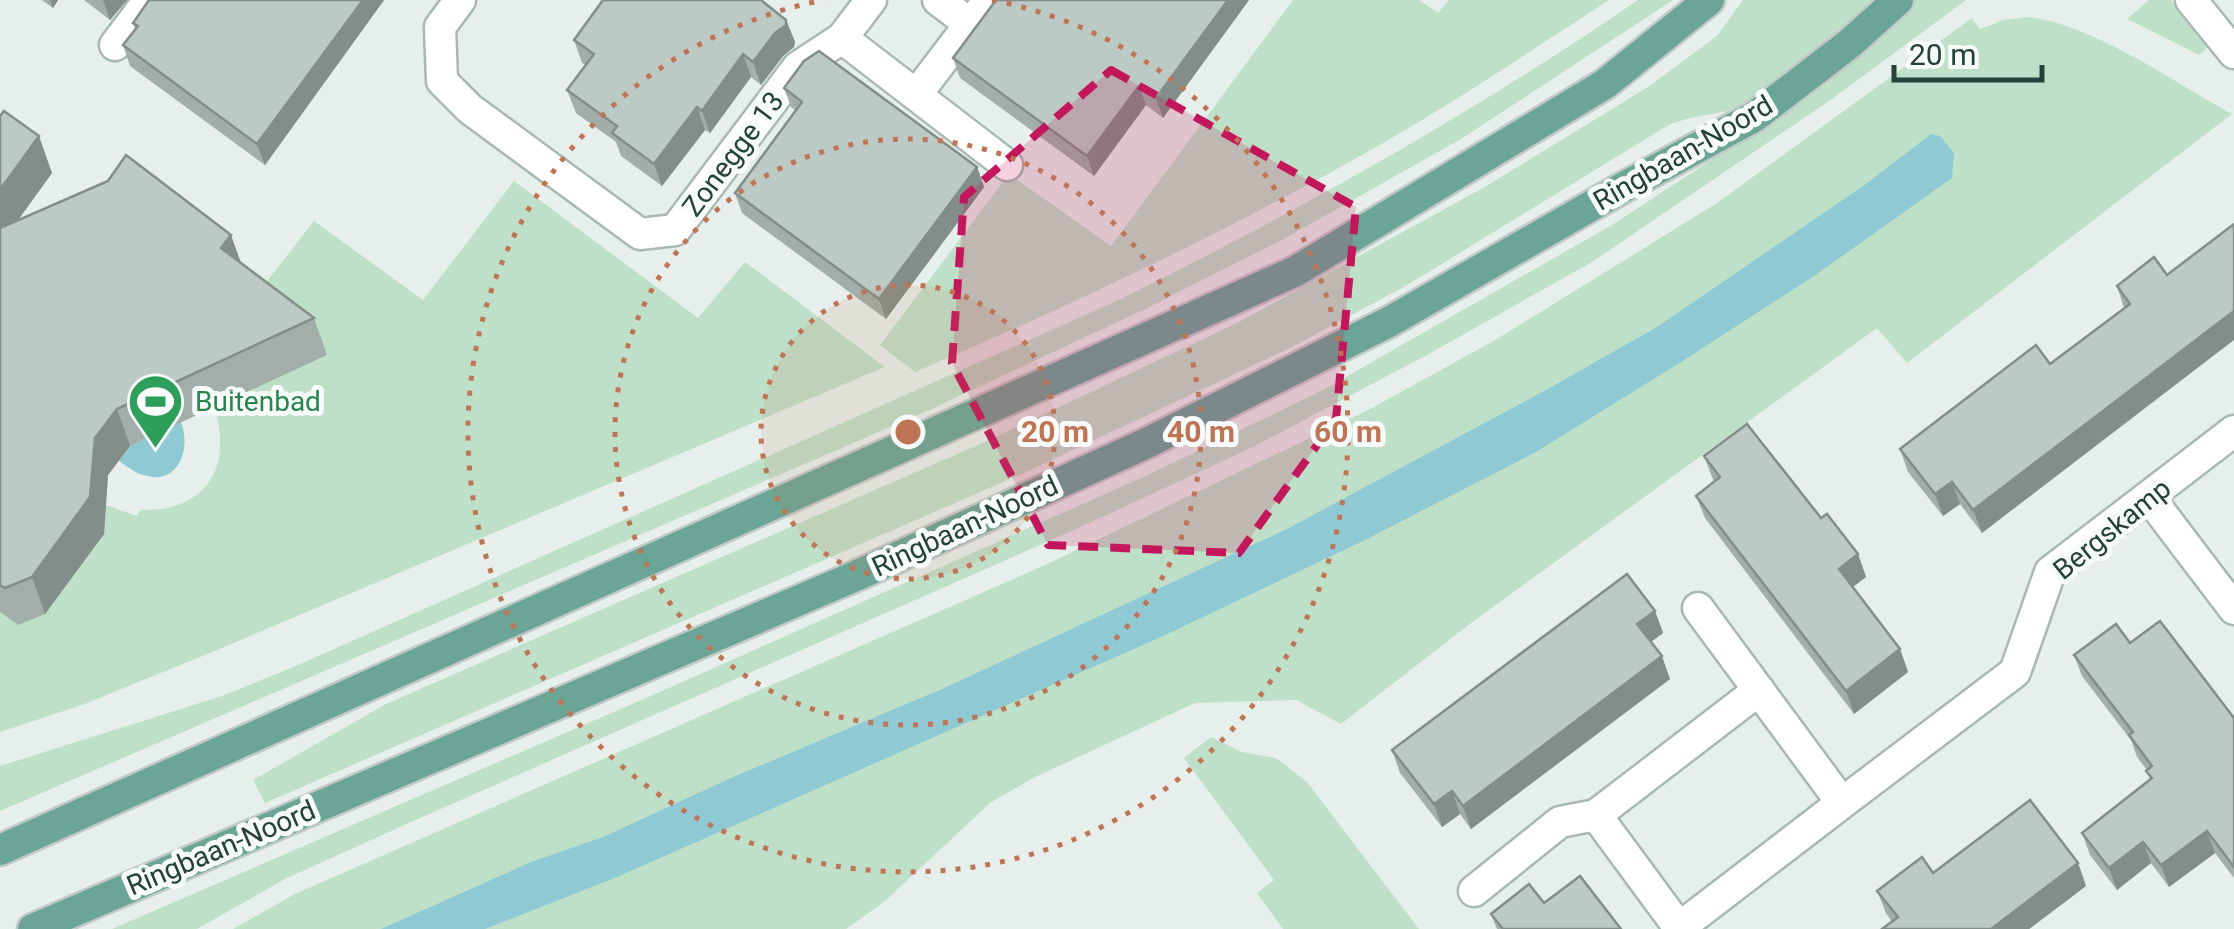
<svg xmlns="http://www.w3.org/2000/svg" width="2234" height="929" font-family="Roboto,sans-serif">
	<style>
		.green { fill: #bfe0c8 }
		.water { fill: #8ec9d4 }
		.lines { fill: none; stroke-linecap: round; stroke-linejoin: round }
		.minor-casing { stroke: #a8b8b2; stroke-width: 35 }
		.tertiary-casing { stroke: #a8b8b2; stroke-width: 35 }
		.primary-casing { stroke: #c2cac8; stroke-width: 35 }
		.minor { stroke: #fff; stroke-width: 30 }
		.tertiary { stroke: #fff; stroke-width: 30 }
		.primary { stroke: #6aa596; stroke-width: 30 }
		.wall { fill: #a1aea9 }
		.shaded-wall { fill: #838d89 }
		.building { fill: #bbcac4; stroke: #838d89; stroke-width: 2.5 }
		.marked { fill: #c2185b; fill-opacity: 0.2; stroke: #c2185b; stroke-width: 8; stroke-dasharray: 20 12; stroke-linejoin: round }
		.ring { fill: none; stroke: #c07456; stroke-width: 5; stroke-dasharray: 5 10 }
		.labels { text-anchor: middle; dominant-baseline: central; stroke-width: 10; stroke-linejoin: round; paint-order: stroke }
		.street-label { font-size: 28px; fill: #24423a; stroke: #f7fbf9 }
		.leisure-label { font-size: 28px; fill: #27864d; stroke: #f7fbf9; text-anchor: start }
		.centre { fill: #c07456; stroke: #f7fbf9; stroke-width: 5 }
		.ring-label { font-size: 30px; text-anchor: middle; font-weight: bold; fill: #c07456; stroke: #f7fbf9; stroke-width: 10; stroke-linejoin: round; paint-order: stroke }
	</style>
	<rect width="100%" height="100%" fill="#e6efeb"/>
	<path class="green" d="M1293 0H1419L1438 13 1449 0H1609C1535 48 1461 98 1385 142 1234 228 1075 304 915 372L880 345 1009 174 1111 246Z
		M1638 0H1673L1461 139 1282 240 1143 310 925 412 0 811V766L222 696 298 665 1121 299C1300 210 1474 113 1638 0Z
		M1743 0H1877L1843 31 1752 102C1725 116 1694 113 1667 126L1409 284 1292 347 1024 473 265 803 253 780 386 704 996 437 1237 323 1483 188 1648 87 1717 36Z
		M1916 0H1966L1832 99 1592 262 1427 355 1255 446 1083 526 411 822 285 879 197 929H112L653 695 1150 474 1323 390 1612 225 1728 149 1795 103Z
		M2149 0H2171L2209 46 2199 55 2127 19Z
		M2027 17C2090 23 2174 82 2232 114L1907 363 1877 328 1471 623 1341 724 1296 700 1195 703 1033 778 990 803 884 902 846 929H233L295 894 1043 566 1370 409 1497 339 1717 203 1972 18 1980 29 2004 20Z
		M514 181 698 318 745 262 885 367 210 653 82 705 0 732V612L18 625 45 613 104 534 106 505 137 516 140 510C205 512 234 468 214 407L326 355 253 299 314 221 423 300Z
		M1211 737 1242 752 1276 758 1307 782 1419 929H1283L1257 893 1274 880 1184 758Z"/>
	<path class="water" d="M1931 134 1940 136 1954 153 1952 178 1817 274 1681 362 1536 452 1365 540 1161 637 617 877 485 929H381L531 862 603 837 731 778 942 689 1287 529 1546 390 1657 327 1866 184Z
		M181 422C191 447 180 484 147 476 136 474 128 467 119 461L130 446Z"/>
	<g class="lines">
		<defs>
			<path id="minor" d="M460 0 440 27 442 81 470 109 640 234 675 230 798 67 842 38 871 0
				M970 24 989 0
				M842 38 916 95 970 24 938 0
				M115 45 149 0
				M916 95 1007 165
				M2149 497 2234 609
				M1842 803 2015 672 2050 572 2234 431
				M1596 815 1680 929
				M1474 891 1560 822 1596 815 1759 690
				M1679 928 1842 803 1698 608"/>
			<path id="tertiary" d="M2191 0 2234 53"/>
			<path id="primary" d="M0 850 1296 271 1605 84 1709 0
				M33 929 858 575 1149 442 1389 322 1624 187 1754 117 1849 44 1898 0"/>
		</defs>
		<use href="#minor" class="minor-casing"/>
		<use href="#tertiary" class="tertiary-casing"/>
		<use href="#primary" class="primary-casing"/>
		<use href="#minor" class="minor"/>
		<use href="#tertiary" class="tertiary"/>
		<use href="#primary" class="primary"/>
	</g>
	<path class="wall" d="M42 0H58L53 8Z
		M84 0H127L110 20Z
		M384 0 265 165 130 66 123 45 135 29 133 23Z
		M996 0H1249L1163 118 1146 105 1094 176 960 78 953 58Z
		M763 2 786 20 795 42 794 47 783 56 761 85 751 77 710 133 705 130 662 186 621 156 616 142 576 113 567 90 586 65 582 63 574 40Z
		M784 88 977 167 984 187 886 319 742 213 735 193 796 111 791 107Z
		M0 116 52 173 18 220 241 263 314 318 327 355 130 446 108 475 104 534 45 614 18 625 0 612Z
		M2167 275 1982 533 1960 504 1943 516 1908 472 1900 449 2050 364 2124 308 2117 286Z
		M1704 456 1821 518 1858 554 1866 577 1853 587 1900 649 1908 672 1854 714 1705 518 1696 496 1714 482Z
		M1655 611 1663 633 1651 642 1670 679 1471 829 1460 814 1442 827 1400 773 1392 750Z
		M2130 643 2234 718V878L2215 853 2169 887 2151 863 2117 890 2090 855 2082 833 2150 780 2147 770 2137 757 2131 740 2082 676 2074 655Z
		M2078 863 2086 886 2029 929H1882L1892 922 1886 913 1877 891 1933 873Z
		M1544 903 1621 929H1497L1491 914Z"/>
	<path class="shaded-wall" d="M50 0H58L53 8Z
		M103 0H127L110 20Z
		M363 0H384L265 165 257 144Z
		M1228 0H1249L1163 118 1156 98Z
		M786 20 795 42 794 47 783 56 761 85 753 62Z
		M743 54 751 77 710 133 702 111Z
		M1139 86 1146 105 1094 176 1087 156Z
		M697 107 705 130 662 186 654 164Z
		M39 136 52 173 0 245V190Z
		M977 167 984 187 886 319 879 299Z
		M231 235 244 271 221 248Z
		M2234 311V340L1982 533 1973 510Z
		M117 409 130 446 108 475 104 534 45 614 32 577 95 438Z
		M1952 482 1960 504 1943 516 1935 494Z
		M1858 554 1866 577 1847 591 1839 569Z
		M1655 611 1663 633 1645 646 1637 624Z
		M1900 649 1908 672 1854 714 1846 691Z
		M1662 656 1670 679 1471 829 1463 806Z
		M1452 791 1460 814 1442 827 1434 804Z
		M2207 831 2215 853 2169 887 2161 865Z
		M2143 842 2151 863 2117 890 2109 868Z
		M2078 863 2086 886 2029 929H1991Z"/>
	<path class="building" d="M149 0H363L257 144 123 45 138 26 133 23Z
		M603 0H761L786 20V25L775 33 753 62 743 54 702 111 697 107 654 164 612 133 617 126 567 90 594 54 574 40Z
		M996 0H1228L1156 98 1139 86 1087 156 953 58Z
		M819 51 977 167 879 299 735 193 802 102 784 88 804 61Z
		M4 111 39 136 0 190V116Z
		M126 155 231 235 221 248 314 318 117 409 95 438 90 497 32 577 5 588 0 585V228L108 181Z
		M2234 224V311L1973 510 1952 482 1935 494 1900 449 2036 345 2050 364 2130 304 2117 286 2154 257 2167 275Z
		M1747 424 1821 518 1827 514 1858 554 1839 569 1900 649 1846 691 1696 496 1720 477 1704 456Z
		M1627 574 1655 611 1637 624 1662 656 1463 806 1452 791 1434 804 1392 750Z
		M2160 621 2234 718V867L2207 831 2161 865 2143 842 2109 868 2082 833 2152 778 2146 771 2152 766 2129 735 2133 732 2074 655 2116 624 2130 643Z
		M2030 800 2078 863 1991 929H1882L1898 917 1877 891 1922 857 1933 873Z
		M1580 876 1621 929H1503L1491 914 1529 884 1544 903Z"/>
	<path class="marked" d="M1111 70 1356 207 1336 419 1239 553 1048 545 952 363 964 197Z"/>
	<circle cx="908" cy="432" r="147" fill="#c07456" fill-opacity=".12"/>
	<g class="ring">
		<circle cx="908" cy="432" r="147"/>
		<circle cx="908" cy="432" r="293"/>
		<path d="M992 0A440 440 0 1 1 824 0"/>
	</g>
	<defs>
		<symbol id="stadium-pin" viewBox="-11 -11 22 30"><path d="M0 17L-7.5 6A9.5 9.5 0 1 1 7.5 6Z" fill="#2e9e5b" stroke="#f7fbf9"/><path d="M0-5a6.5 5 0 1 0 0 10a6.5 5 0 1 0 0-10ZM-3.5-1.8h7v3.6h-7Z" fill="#fff"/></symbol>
	</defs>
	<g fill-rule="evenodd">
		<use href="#stadium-pin" x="124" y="370" width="63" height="86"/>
	</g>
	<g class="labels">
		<g class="street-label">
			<text transform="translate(1683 153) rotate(-30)">Ringbaan-Noord</text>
			<text transform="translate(733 154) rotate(-53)">Zonegge 13</text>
			<text transform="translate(965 526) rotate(-25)">Ringbaan-Noord</text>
			<text transform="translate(2112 529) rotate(-39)">Bergskamp</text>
			<text transform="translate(221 848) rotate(-23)">Ringbaan-Noord</text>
		</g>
		<g class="leisure-label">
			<text x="195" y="401">Buitenbad</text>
		</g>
	</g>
	<circle cx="908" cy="432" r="15" class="centre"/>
	<g class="ring-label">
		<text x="1055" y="442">20 m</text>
		<text x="1201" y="442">40 m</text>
		<text x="1348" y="442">60 m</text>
	</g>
	<path d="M1894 65v15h148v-15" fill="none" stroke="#24423a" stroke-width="5"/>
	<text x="1909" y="65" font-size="30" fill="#24423a" stroke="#f7fbf9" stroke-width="8" paint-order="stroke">20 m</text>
</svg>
